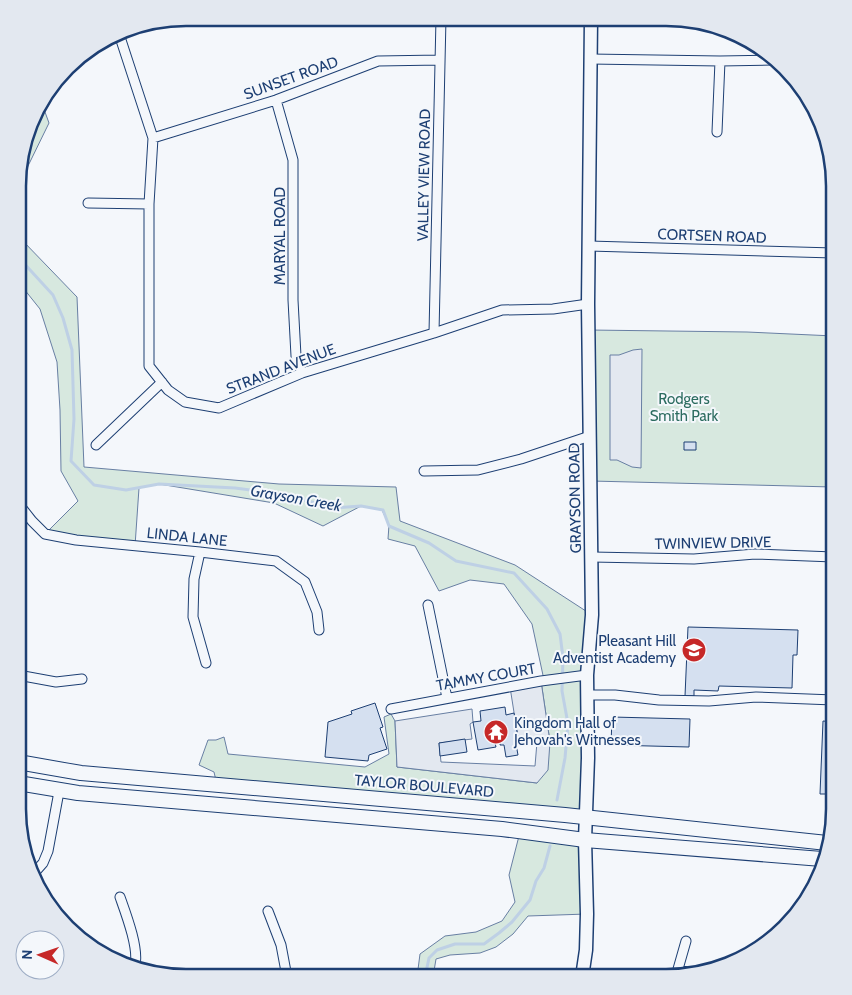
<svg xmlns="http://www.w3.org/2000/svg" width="852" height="995" font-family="Cabin,sans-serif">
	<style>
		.green { fill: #d7e8df; stroke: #687fa3 }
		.parking { fill: #e3e8f0; stroke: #687fa3 }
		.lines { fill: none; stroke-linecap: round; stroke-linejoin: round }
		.stream { stroke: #bed0e5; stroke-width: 3 }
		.building { fill: #d5e0f0; stroke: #1d3f73 }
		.street-casing { stroke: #1d3f73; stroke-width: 11 }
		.secondary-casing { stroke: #1d3f73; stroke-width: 15 }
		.primary-casing { stroke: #1d3f73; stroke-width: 16 }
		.street { stroke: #f4f7fb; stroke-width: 9 }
		.secondary { stroke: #f4f7fb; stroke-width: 12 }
		.primary { stroke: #f4f7fb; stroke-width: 14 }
		.labels { text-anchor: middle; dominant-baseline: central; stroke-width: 4; stroke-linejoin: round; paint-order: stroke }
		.street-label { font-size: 15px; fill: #1d3f73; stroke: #f4f7fb }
		.park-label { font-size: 15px; fill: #2c6c60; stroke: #f4f7fb }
		.poi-label { font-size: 15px; fill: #1d3f73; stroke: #f4f7fb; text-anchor: end }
		.water-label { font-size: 16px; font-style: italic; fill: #1d3f73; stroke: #f4f7fb }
		.rim { fill: none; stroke: #1d3f73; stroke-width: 2.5 }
	</style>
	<rect width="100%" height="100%" fill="#f4f7fb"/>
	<path class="green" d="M41 101 49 123 27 168 21 239 77 297 84 467 279 484 396 487 400 521 515 565 592 615 587 817 217 785 214 772 199 765 208 740H216L224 737 228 754 365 767 389 754 384 717 391 714 395 721 397 767 537 783 550 742 541 681 544 680 532 624 504 584 470 580 439 591 415 546 388 539 389 525 382 510 361 506 323 526 274 503 159 484 139 488 135 546 45 534 78 501 61 471 60 410 57 362 40 309 20 284 21 154Z
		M589 330 747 332 834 336V467L833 487 591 481Z
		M520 832 585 840 587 914 528 916 513 934 496 947 480 953 450 955 436 959 433 977H417L420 954 445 936 476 932 502 921 515 902 509 875Z"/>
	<path class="parking" d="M642 349 641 468 632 467 617 460H610V355H619L633 350Z
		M541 681 550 742 548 770 537 783 397 767 395 721 472 709 473 722 470 724 472 739 439 743 441 762 535 766 537 742 519 744 510 687Z"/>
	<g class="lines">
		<path class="stream" d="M20 259 53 295 63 318 72 350 74 419 71 461 94 485 126 490 159 484 235 488 282 494 334 508 361 506 383 510 389 526 429 543 456 561 514 573 547 609 560 634 563 658 562 691 568 724 565 758 557 800
			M425 977 429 958 437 950 455 944H484L499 933 512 922 530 900 536 881 544 868 550 846"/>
	</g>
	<path class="building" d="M684 442H696V450H684Z
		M688 627 798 630 797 655H793L792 688 719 686 718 691 694 690V696H685Z
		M375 703 383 727 380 728 387 749 369 755 368 761 325 757 328 722 352 714 351 711Z
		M505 707 506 715 514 713 519 744H516L518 755 506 757 504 745H500V742L495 743 496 747 478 750 473 722 481 721 480 711Z
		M612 717 690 719 689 747 611 745Z
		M823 721 834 722V794H820Z
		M465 739 467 752 440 756 439 743Z"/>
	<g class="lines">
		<defs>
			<path id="street" d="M119 34 153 138 149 204V366L168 390 185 402 219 408 302 373 434 333 502 310 553 309 588 304
				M590 59 720 61 773 60
				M276 100 293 160V300L296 356 302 373
				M717 132 720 61
				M153 138 276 100 378 61 440 60
				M88 203 149 204
				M589 246 834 253
				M434 333 441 18
				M96 445 162 382
				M424 471 478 470 521 459 590 436
				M19 507H21L19 486
				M21 507 32 521 45 534 76 540 200 552 276 561 305 582 317 612 319 630
				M200 552 194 579 193 617 206 663
				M592 557 694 559 755 554 834 557
				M428 605 447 698
				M18 675 56 682 82 679
				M587 695H615L659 700 709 701 756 697 834 700
				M391 709 541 681 587 675
				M35 872 43 863 48 851 58 797V790
				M120 897C126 914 139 948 135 965
				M268 911 281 945 287 977
				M686 941 678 969 689 973"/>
			<path id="secondary" d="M582 977 586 950 587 914 585 840 588 758 587 675 592 615 588 304 591 19"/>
			<path id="primary" d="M18 762 81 773 565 815 827 843
				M18 783 78 793 502 829 585 840 822 859"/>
		</defs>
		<use href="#street" class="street-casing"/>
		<use href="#secondary" class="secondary-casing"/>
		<use href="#primary" class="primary-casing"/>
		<use href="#street" class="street"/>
		<use href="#secondary" class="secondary"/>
		<use href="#primary" class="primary"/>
	</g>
	<defs>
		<symbol id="school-disc" viewBox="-11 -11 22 22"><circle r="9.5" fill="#c62828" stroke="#f4f7fb"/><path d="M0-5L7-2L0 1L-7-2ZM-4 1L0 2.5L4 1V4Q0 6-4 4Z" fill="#fff"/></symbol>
		<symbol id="temple-disc" viewBox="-11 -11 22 22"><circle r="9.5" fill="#c62828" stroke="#f4f7fb"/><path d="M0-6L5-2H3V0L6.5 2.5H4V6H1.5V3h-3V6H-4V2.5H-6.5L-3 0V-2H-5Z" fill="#fff"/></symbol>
	</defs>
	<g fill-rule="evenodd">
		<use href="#school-disc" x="680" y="636" width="28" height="28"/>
		<use href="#temple-disc" x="482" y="718" width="28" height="28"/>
	</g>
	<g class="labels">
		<g class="street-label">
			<text transform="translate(291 78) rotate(-20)">SUNSET ROAD</text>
			<text transform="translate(424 175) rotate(-89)">VALLEY VIEW ROAD</text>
			<text transform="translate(280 236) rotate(-90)">MARYAL ROAD</text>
			<text transform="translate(712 236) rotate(2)">CORTSEN ROAD</text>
			<text transform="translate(281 369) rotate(-21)">STRAND AVENUE</text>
			<text transform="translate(575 498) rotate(-91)">GRAYSON ROAD</text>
			<text transform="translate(187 537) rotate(6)">LINDA LANE</text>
			<text transform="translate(713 543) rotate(-1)">TWINVIEW DRIVE</text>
			<text transform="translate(486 677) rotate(-10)">TAMMY COURT</text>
			<text transform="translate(424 786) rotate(5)">TAYLOR BOULEVARD</text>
		</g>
		<g class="park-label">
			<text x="684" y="399">Rodgers<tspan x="684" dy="17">Smith Park</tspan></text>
		</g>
		<g class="poi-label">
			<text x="676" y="641">Pleasant Hill<tspan x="676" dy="17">Adventist Academy</tspan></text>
			<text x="514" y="723" text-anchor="start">Kingdom Hall of<tspan x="514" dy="17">Jehovah's Witnesses</tspan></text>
		</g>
		<g class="water-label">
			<text transform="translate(296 498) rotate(10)">Grayson Creek</text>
		</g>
	</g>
	<path d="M0 0H852V995H0ZM186 26H666A160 160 0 0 1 826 186V809A160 160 0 0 1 666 969H186A160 160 0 0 1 26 809V186A160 160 0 0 1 186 26Z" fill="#e3e8f0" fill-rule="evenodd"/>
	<path class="rim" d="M186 26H666A160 160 0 0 1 826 186V809A160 160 0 0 1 666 969H186A160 160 0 0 1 26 809V186A160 160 0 0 1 186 26Z"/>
	<g transform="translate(40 955) rotate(272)"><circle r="24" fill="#f4f7fb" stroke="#9eadc5"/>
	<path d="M0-4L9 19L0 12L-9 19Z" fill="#c62828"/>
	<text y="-8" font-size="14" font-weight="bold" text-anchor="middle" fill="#1d3f73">N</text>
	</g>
</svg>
